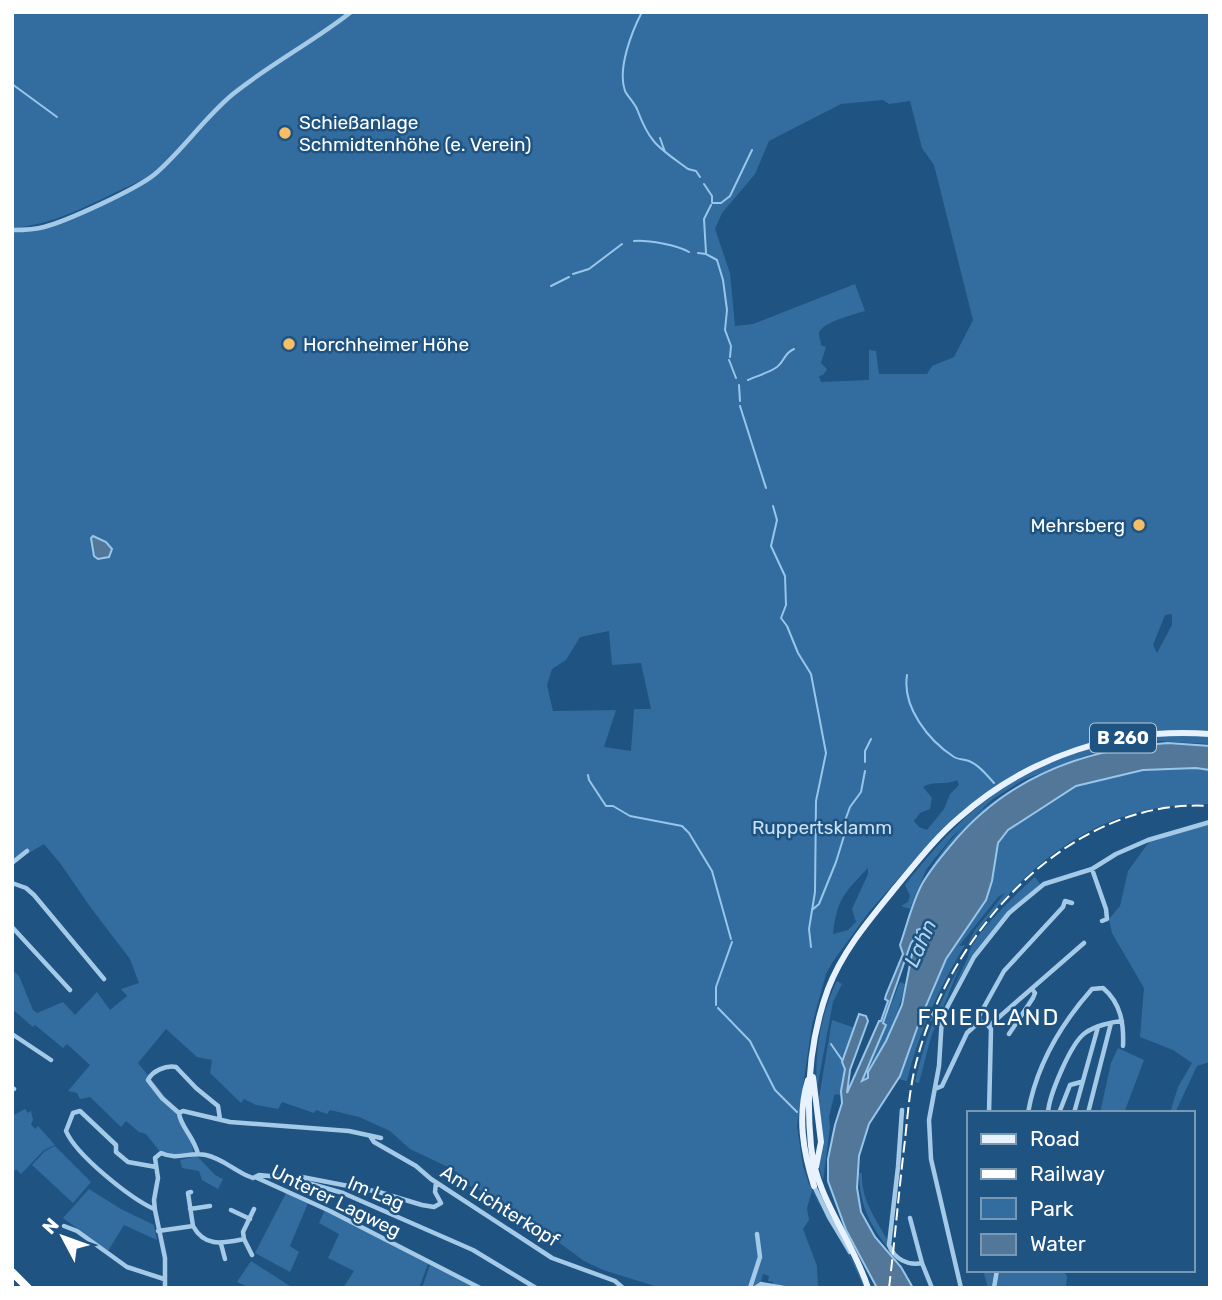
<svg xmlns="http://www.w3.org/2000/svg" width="1222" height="1300" font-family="Rubik,sans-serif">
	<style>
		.green { fill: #336d9f; fill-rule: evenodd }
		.water { fill: #527799; stroke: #98c6ea; stroke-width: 2; fill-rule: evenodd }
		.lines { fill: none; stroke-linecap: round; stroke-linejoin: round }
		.stream { stroke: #98c6ea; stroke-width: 2 }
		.minor { stroke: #a5cae8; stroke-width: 4.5 }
		.major { stroke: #e7f2fe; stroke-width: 6 }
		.highway { stroke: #fff; stroke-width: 8 }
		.rail { stroke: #fff; stroke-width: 2; stroke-dasharray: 12 5; stroke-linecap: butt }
		.poi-dot { fill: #f6be65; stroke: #1f5381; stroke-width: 2.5 }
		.labels { text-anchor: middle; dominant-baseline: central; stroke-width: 5; stroke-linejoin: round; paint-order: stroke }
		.shield { fill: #1f5381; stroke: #bccbd9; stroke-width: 2 }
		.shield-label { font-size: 18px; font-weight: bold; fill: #fff }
		.poi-label { font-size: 19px; fill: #fff; stroke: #1f5381; text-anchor: start }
		.park-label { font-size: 19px; fill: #c9e2f6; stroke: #1f5381 }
		.street-label { font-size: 19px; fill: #fff; stroke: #1f5381 }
		.water-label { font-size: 21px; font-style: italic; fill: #b0d3f0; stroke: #1f5381 }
		.quarter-label { font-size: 23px; letter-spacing: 2px; fill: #fff; stroke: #1f5381 }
	</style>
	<rect width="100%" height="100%" fill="#1f5381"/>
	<path class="green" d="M12 12H1210V732H1145L1039 762 1005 780 969 806 941 830 869 912 832 963 826 974 812 1025 797 1126 803 1166 809 1184 826 1217 860 1273 865 1288H864C851 1254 828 1223 812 1191L807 1208 809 1220 803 1229 817 1266 818 1288H790L773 1284V1282L768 1281 769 1276 763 1274 760 1285 757 1288H661L603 1270 584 1261 519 1213 505 1210 473 1185 471 1187 454 1170 410 1149 390 1131 359 1117 330 1110 327 1114 316 1110 314 1113 282 1102 278 1109 256 1105 244 1099 241 1103 210 1073 212 1060 197 1057 166 1029 138 1063 178 1113C179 1128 194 1137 193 1153L182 1156 161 1153 146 1134 139 1132 126 1121 121 1127 90 1097 80 1099 77 1093 68 1091 90 1065 67 1044 63 1048 35 1025 33 1027 12 1009V970L19 976 33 1010 37 1013 63 1002 75 1015 97 992 110 1010 127 996 121 989 139 983 130 959 91 908 60 863 44 844 12 863V232C62 232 106 202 149 180L140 181C99 199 58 225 12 228ZM883 100 889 104 910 101 922 148 934 165 973 320 954 357 932 366 927 374H879L876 351 869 350V380L821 382 819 376 823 375 827 369 821 363 826 347 821 345C821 341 819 337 819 333 822 322 855 314 865 311L855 284 753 324 735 326 730 273 715 229 722 213 755 174 769 141 841 104ZM1172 614V625L1157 653 1153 645 1165 615ZM609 631 612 665 641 663 651 709H634L631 751 604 747 616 710 553 711 547 685 552 669 566 660 580 637ZM957 780 959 785 950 794 944 809 927 830 919 827 914 821 920 813 930 809 932 798 923 787C935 780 944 786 957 780ZM868 868V874L852 909 856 922 848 930 833 934C837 899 844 893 868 868Z
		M1154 736H1210V744L1158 741 1120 746 1084 756 1023 780 993 799 952 837 926 870 910 909 901 906 908 902 910 896 905 885C977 792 1037 753 1154 736Z
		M1159 743H1168C1072 749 989 787 932 867 922 882 919 902 909 915 948 803 1048 757 1159 743Z
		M1196 768 1210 770V804C1100 802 1029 860 967 945L975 930 1005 893 998 897 959 946 965 945C940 986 918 1033 907 1081L898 1079 946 959 986 900 992 881 998 843 1008 830 1076 786 1143 770Z
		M1210 824V1062L1197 1066 1175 1113H1170L1178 1087 1192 1063 1173 1050 1140 1037 1144 988 1112 933 1109 919 1120 906 1128 871 1149 842Z
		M1035 877 1040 884 997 924 972 956 950 995 968 957C969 938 1019 891 1035 877Z
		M961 964 931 1037 919 1083 915 1082C924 1041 939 1001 961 964Z
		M837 981 842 984 833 1002 817 1089C814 1054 821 1012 837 981Z
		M900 982 905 984C901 1004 894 1024 885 1043 879 1054 867 1066 867 1078L863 1080 887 1025 884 1023Z
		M832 1020 855 1028 842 1062 845 1069 842 1096 836 1094 834 1096 829 1117 830 1127 823 1181 819 1167 824 1144 819 1098Z
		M1118 1048 1144 1060 1124 1113H1100L1111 1063Z
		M25 1109 28 1113 31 1111 33 1120 31 1124 35 1129 38 1126 55 1145 44 1150 21 1174 16 1169 12 1174V1116Z
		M55 1146 91 1182 73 1203 32 1165 45 1151Z
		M197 1156 215 1175 223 1179 218 1189 202 1180 199 1171 182 1168 180 1160Z
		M859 1172 862 1174C861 1200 876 1219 888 1241V1248C869 1224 859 1203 859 1172Z
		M89 1189 121 1209 154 1225 157 1240 124 1225 108 1251 63 1218Z
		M286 1193 308 1203 290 1246 299 1252 290 1272 255 1253Z
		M325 1210 428 1264 419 1288H343L354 1271 328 1258 339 1234 319 1223Z
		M251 1261 293 1288H250L237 1282Z
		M430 1265 475 1288H422Z
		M983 1270H1063L1067 1276 1066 1288H988Z"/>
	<path class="water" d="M93 536 106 542 112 549 109 557 98 559 94 556 91 538Z
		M1168 743 1210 746V770L1196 768 1143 770 1076 786 1008 830 998 843 992 881 986 900 946 959 920 1020 900 1076 869 1124 859 1156 857 1188 861 1212 875 1237 901 1267 913 1288H877L846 1230 828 1181V1159L835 1125 842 1103 841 1091 845 1069 842 1062 859 1014 866 1016 868 1021 850 1070 847 1093 879 1021H881L888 1001 885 999 886 995 903 954 900 945C907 925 912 903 922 884 930 870 940 858 951 845 1006 778 1082 749 1168 743ZM925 927 922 941 919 943 920 952 912 954 902 1005 886 1041 868 1072V1078L862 1081 886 1025 883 1023 911 943 917 936V930Z"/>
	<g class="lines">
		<path class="stream" d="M642 12C632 31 617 69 625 91 628 97 634 102 637 109 650 144 658 147 688 169L696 171 700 177
			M12 84 57 117
			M660 138 665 152
			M704 184 712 196V202
			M712 203H721L730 196 752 150
			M634 241C649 240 677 245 689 252
			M698 253 706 254 717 260 723 280 727 310 725 330 731 346 730 357
			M706 253 704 219 711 205
			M573 274 589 269 622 244
			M551 286 569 277
			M729 360 736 378
			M748 380C757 376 768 373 777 367 785 361 784 353 794 349
			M739 385 740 401
			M740 406 766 488
			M773 506 777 520 771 546 785 576 786 605 781 618 787 626 798 653 811 674 826 753 816 801 815 892 809 929 811 947
			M907 675C902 707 928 740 954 757 959 760 964 759 969 761 979 765 987 775 994 783
			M865 762V751L871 739
			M588 775 589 780 606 806H613L630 816 682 826 689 833 712 871 731 939
			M812 910 819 904 836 862 844 836 846 818 850 807 861 792 865 771
			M716 1005V987L732 942
			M718 1008 750 1041 775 1090 797 1112
			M831 1044 842 1060"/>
		<path class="minor" d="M12 230C23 230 34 230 44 227 67 221 137 189 155 174 183 150 204 118 233 94 270 64 313 42 351 12
			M12 863 27 851
			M1092 869 1106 909 1107 919 1102 921
			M12 883 26 888 34 895 104 979
			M12 927 70 990
			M979 1022V1016L1004 971 1063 907 1065 901 1072 903
			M990 1025 1084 943
			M12 1034 51 1060
			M1009 1034 1033 998 1035 993 1032 989
			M12 1088 14 1089
			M935 1089 942 1086 967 1033 979 1022 986 1023 991 1029 989 1113
			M902 1110 898 1167 889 1245C894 1259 908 1266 922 1263L932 1288
			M179 1113 162 1098 148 1080C152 1071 166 1065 176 1067L196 1088 218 1106 220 1119
			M1028 1113C1036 1067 1061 1024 1092 989L1103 988C1121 1003 1124 1024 1123 1046
			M1048 1113C1049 1095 1071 1043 1085 1033 1095 1026 1111 1022 1122 1021
			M1059 1113 1070 1085 1081 1082
			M1074 1113 1098 1027
			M1088 1113 1111 1023
			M370 1136 374 1142 416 1166 431 1179 552 1258 615 1281 623 1288
			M198 1154C194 1137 180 1126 179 1113L183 1111 230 1122 349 1131 381 1138
			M255 1177 330 1211 480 1288
			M302 1177 379 1192 422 1205 434 1207 441 1203 435 1192 436 1183
			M814 1186 829 1217 850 1252
			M191 1192 188 1193 193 1226
			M154 1209C130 1198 76 1155 66 1131L73 1113 80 1111 116 1145V1152L128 1162 156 1167
			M190 1209 210 1206
			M231 1210 250 1219
			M910 1218 922 1263
			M64 1226 77 1231 127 1267 164 1279
			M158 1231 193 1226C205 1248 223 1243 244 1239L252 1255
			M244 1239 243 1232 254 1209
			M221 1244 225 1259
			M165 1288V1258L155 1210 154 1200 158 1178 155 1158 161 1153C178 1161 190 1151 206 1155 221 1158 234 1170 248 1176L253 1178 259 1175 290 1178 343 1193 473 1250 536 1288
			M750 1288 760 1257 757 1234
			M755 1288 761 1284 784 1288
			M961 1288 931 1159 929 1120 939 1066 942 1017 974 957 1009 913 1044 884 1092 869 1116 854 1148 840 1210 822
			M994 1288 997 1270"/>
		<path class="major" d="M813 1077 821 1142 816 1167
			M808 1080C797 1116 803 1151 814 1186
			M868 1288C852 1238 816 1199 811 1146 806 1094 810 1038 828 989 843 950 870 919 896 887 916 863 936 837 960 817 1029 756 1118 727 1210 734"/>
		<path class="highway" d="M12 1272 28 1288"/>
		<path class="rail" d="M889 1288C895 1239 899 1189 905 1140 908 1112 910 1083 918 1056 952 931 1070 797 1210 806"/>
	</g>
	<g class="poi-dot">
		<circle cx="285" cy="133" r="7"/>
		<circle cx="289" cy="344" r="7"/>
		<circle cx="1139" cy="525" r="7"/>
	</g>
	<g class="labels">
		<rect class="shield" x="1090" y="723.5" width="66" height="29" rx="5"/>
		<g class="shield-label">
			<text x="1123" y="738">B 260</text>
		</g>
		<g class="poi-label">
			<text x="299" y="122">Schießanlage<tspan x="299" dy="22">Schmidtenhöhe (e. Verein)</tspan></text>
			<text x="303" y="344">Horchheimer Höhe</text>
			<text x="1125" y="525" text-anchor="end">Mehrsberg</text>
		</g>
		<g class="park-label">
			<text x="822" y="827">Ruppertsklamm</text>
		</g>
		<g class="street-label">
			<text transform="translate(376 1193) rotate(23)">Im Lag</text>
			<text transform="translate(336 1201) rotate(26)">Unterer Lagweg</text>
			<text transform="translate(500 1206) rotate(32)">Am Lichterkopf</text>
		</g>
		<g class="water-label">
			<text transform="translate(920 943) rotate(-66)">Lahn</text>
		</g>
		<g class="quarter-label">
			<text x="989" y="1017">FRIEDLAND</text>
		</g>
	</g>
	<rect width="1222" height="1300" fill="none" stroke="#ffffff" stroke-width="28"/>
	<rect x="967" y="1111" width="228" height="161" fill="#1f5381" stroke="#7998b3" stroke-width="2"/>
	<rect x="981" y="1134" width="35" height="10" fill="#e7f2fe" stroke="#7998b3" stroke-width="2"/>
	<text x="1030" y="1146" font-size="21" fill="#ffffff">Road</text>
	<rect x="981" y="1169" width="35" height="10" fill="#ffffff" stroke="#7998b3" stroke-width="2"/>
	<text x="1030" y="1181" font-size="21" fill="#ffffff">Railway</text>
	<rect x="981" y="1198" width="35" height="21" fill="#336d9f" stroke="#7998b3" stroke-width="2"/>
	<text x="1030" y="1216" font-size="21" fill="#ffffff">Park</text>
	<rect x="981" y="1234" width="35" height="21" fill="#527799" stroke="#7998b3" stroke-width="2"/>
	<text x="1030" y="1251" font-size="21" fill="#ffffff">Water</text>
	<g transform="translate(63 1237) rotate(311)" stroke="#1f5381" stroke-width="5" paint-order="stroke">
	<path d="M0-5L12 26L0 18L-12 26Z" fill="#ffffff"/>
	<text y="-10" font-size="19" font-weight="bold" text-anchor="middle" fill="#ffffff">N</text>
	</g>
</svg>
